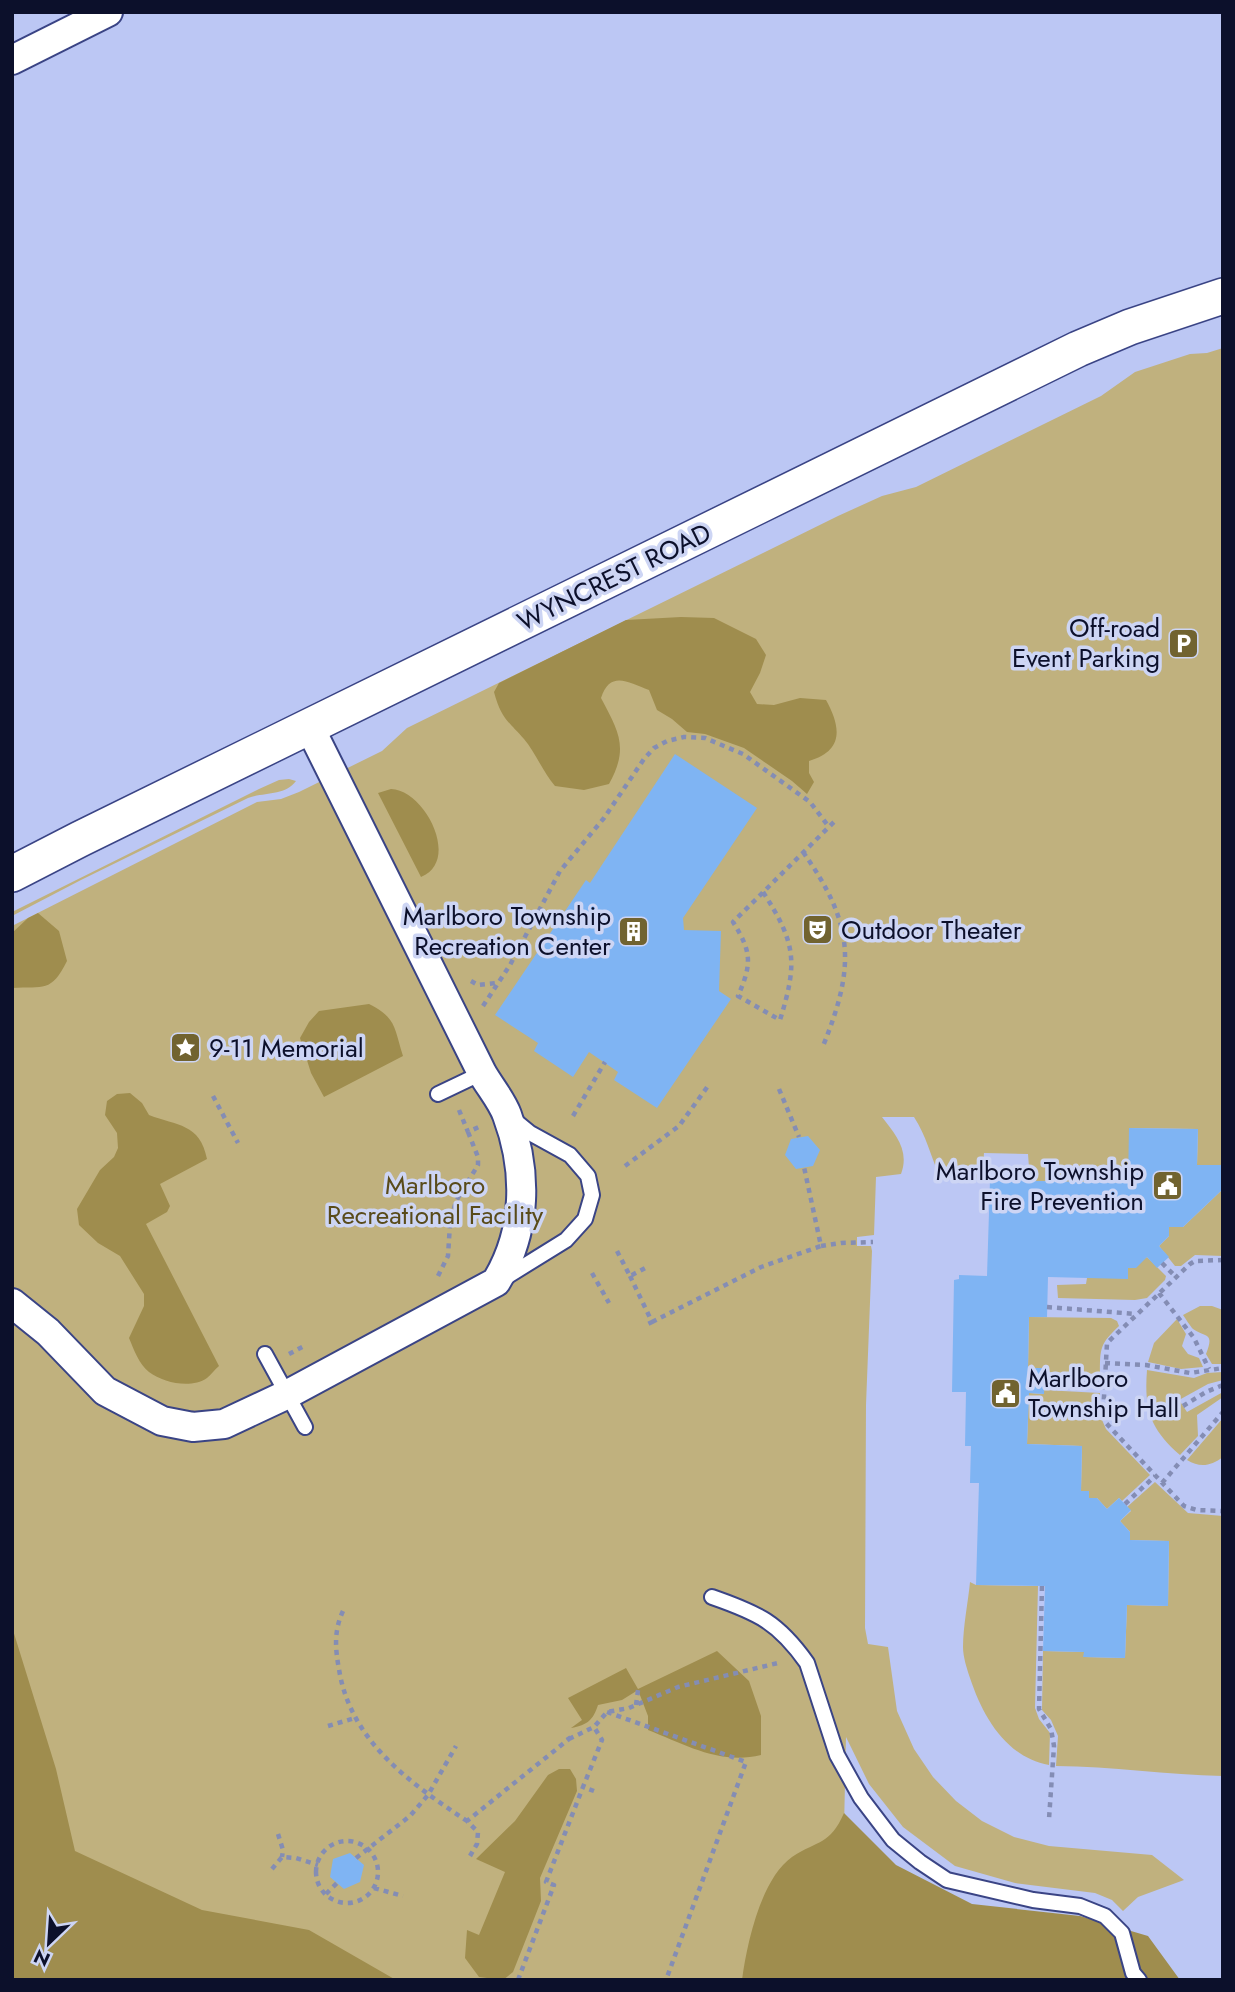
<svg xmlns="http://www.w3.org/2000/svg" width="1235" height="1992" font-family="Jost,sans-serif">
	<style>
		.green { fill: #c0b17e }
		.forest { fill: #9f8d4e }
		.building { fill: #7fb4f3 }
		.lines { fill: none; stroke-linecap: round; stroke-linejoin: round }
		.service-casing { stroke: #3a4485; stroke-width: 18 }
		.minor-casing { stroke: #3a4485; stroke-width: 32 }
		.tertiary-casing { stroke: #3a4485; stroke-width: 38 }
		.path { stroke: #848db4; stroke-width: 4.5; stroke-dasharray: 5 5; stroke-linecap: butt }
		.service { stroke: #fff; stroke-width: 14 }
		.minor { stroke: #fff; stroke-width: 28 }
		.tertiary { stroke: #fff; stroke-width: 35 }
		.labels { text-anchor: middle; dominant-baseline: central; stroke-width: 7; stroke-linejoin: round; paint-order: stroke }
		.street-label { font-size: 26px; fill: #0c102b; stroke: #cdd5f4 }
		.poi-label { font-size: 26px; fill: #0c102b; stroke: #cdd5f4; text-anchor: end }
		.park-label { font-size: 26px; fill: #594b1a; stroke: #cdd5f4 }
	</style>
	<rect width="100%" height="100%" fill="#bcc7f4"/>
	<path class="green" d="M1223 348V1165H1197L1198 1129 1130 1128 1128 1183 1030 1181 1028 1154 984 1153 982 1179 940 1177C931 1157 926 1135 914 1117H882C895 1134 910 1150 901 1174L876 1177 874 1235 857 1237V1246H871L872 1251 866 1405 865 1628 868 1644 888 1647 897 1711 914 1749 933 1777 956 1801 982 1821 1014 1837 1049 1846 1152 1855 1184 1880 1138 1897 1123 1911 1112 1900 1095 1893 1015 1883 955 1866 903 1827 869 1784 846 1737 843 1874 794 1980H12V926L257 802 281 799 299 792 382 751 407 728 838 516 882 496 916 487 1101 396 1135 372 1190 354 1207 353Z
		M289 779 296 781C285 796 264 792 248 798L81 880 12 916V912L259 789 279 780Z
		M1223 1189V1256L1195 1255 1181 1266H1175L1159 1246 1169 1236V1227H1183Z
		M1147 1257 1166 1276 1165 1280 1147 1298 1135 1300 1058 1298 1057 1285 1086 1284 1087 1278 1128 1268Z
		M1200 1306H1212L1223 1310V1364H1212L1206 1354C1215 1331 1205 1338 1193 1329 1190 1326 1186 1319 1183 1315Z
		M1029 1317 1111 1318 1117 1321 1119 1326C1100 1344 1100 1348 1100 1374L1044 1372V1368H1028Z
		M1177 1319 1186 1334 1182 1346 1188 1354 1199 1358 1203 1367 1181 1369 1148 1362 1154 1343Z
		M1147 1370 1194 1378 1207 1373 1223 1372V1380L1208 1384 1179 1400 1187 1412 1223 1392V1397L1197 1415 1198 1436 1180 1455C1150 1429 1144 1409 1147 1370Z
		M1044 1390 1100 1393 1099 1413 1106 1429 1150 1475 1122 1501 1119 1498 1107 1509 1097 1498H1089V1492L1081 1491 1082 1446 1027 1444 1029 1393 1043 1394Z
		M1223 1418V1457C1211 1466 1200 1468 1187 1460Z
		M1155 1482 1188 1513 1223 1516V1776C1167 1775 1112 1766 1056 1766L1058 1736 1051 1720 1042 1710 1043 1651 1084 1652V1657L1125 1658 1127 1605 1168 1606 1169 1541 1130 1540V1532L1120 1521 1131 1511 1127 1507Z
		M970 1582 976 1585 1038 1586 1035 1708 1039 1719 1050 1733 1049 1765C1006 1757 983 1717 970 1678 967 1669 963 1657 963 1647 963 1626 968 1603 970 1582Z"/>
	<path class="forest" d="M681 617 714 618 756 639 766 655 760 673 750 692 757 704 774 705 800 698 826 700C841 727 844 751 809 761V773L814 782 807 794 792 781 744 748 705 734 687 732 672 719 657 710 649 690C628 682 610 670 601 698 619 732 629 748 609 784L584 790 555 786C543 772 535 752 524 739 507 720 501 718 494 692L499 683 626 620Z
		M391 789C425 790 461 861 421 877L378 793Z
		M38 913 59 931 67 961C51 993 44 986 12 988V933L28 918Z
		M369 1004C397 1018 394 1028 403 1056L324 1097 311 1073 300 1038 309 1022 319 1011Z
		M130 1093 142 1103 149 1115C177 1126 200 1123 207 1159L160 1184 170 1206 167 1212 146 1224 219 1366C215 1369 211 1375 207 1378 191 1389 164 1383 149 1372 139 1364 134 1350 129 1338L144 1306V1294L120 1256 98 1243 79 1225 77 1209 100 1170 114 1157 118 1148 117 1133 105 1115 107 1101 117 1094Z
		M12 1627 56 1769 75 1851 202 1910 309 1930 396 1980H12Z
		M717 1651 749 1681 761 1716V1755C720 1765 686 1745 648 1730V1716L638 1690 622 1700 598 1705C593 1720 588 1725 571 1728L582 1720 568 1698 626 1668 638 1689Z
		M559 1769H570L576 1779 577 1791 540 1878 541 1901 532 1924 513 1972 503 1980 479 1977 465 1958 467 1930 479 1935 505 1872 476 1859 515 1821 548 1775Z
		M844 1813 896 1865 972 1904 1080 1916 1148 1936 1180 1980H742C747 1943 761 1879 792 1857 818 1840 830 1845 844 1813Z"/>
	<path class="building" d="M675 754 757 808 683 918 684 930 721 931 719 991 731 999 657 1108 614 1080 618 1072 589 1052 573 1077 534 1051 538 1043 495 1015 586 880 590 883Z
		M1129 1128 1198 1129 1197 1165H1223V1189L1183 1227H1169V1236L1159 1246 1169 1257 1157 1268 1147 1257 1136 1268H1128V1279L1048 1277 1047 1317H1029L1028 1368H1045L1044 1394 1029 1393 1027 1444 1082 1446 1081 1491H1089V1498H1097L1107 1509 1119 1498 1131 1510 1120 1521 1130 1532V1540L1169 1541 1168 1606 1127 1605 1125 1658 1083 1657 1084 1652 1043 1651 1045 1586 976 1585 979 1483H970L971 1446H965L966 1392H952L954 1280 959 1279V1275L987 1276 990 1180 1128 1183Z
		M808 1136 820 1150 813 1166 796 1169 785 1155 791 1139Z
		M350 1853 364 1865 360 1882 344 1889 330 1877 333 1859Z"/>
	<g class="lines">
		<defs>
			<path id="service" d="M438 1094 482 1073
				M503 1279 566 1240 585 1219 592 1195 588 1176 570 1155 530 1133 513 1119
				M265 1354 305 1427
				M712 1597C758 1613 778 1622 807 1663L837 1755 861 1798 893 1840 920 1862 947 1880 1033 1900 1080 1906 1105 1916 1122 1933 1133 1973 1139 1980"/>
			<path id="minor" d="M12 60 108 12
				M12 1303 48 1332 105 1391 162 1421 193 1427 224 1424 288 1394 496 1282C527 1231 528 1171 507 1115 502 1101 490 1087 482 1073L309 726"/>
			<path id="tertiary" d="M12 874 80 839 1078 349 1130 327 1223 296"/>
		</defs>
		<use href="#service" class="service-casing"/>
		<use href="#minor" class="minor-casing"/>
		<use href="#tertiary" class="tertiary-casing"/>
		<path class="path" d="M803 852C854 924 856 965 823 1046
			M763 892C796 943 798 962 780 1020L738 996C752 964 752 952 733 922L835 821
			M471 981 478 985 496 983
			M483 1006 510 965 560 871 604 818 644 759 654 748 667 741 684 737 705 738 743 754 810 802 829 827
			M779 1089 799 1137
			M213 1096 238 1143
			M459 1110 468 1132 481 1126
			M573 1116 605 1062
			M625 1166 679 1126 708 1086
			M821 1246 841 1243 873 1242
			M617 1251 630 1276 649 1266
			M1223 1260 1195 1261 1190 1264 1107 1343 1103 1415 1106 1423 1184 1506 1197 1510 1223 1511
			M1162 1263 1176 1277
			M592 1273 609 1303
			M438 1276 448 1256 450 1224 456 1201 478 1165V1157L468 1132
			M630 1276 652 1322 648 1324
			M1159 1293 1194 1338 1209 1369
			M1047 1307 1136 1314
			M652 1322 761 1267 821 1246 804 1167
			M289 1354 306 1345
			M1105 1363 1146 1365 1190 1373 1223 1368
			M1044 1381 1104 1384
			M1183 1406 1206 1392 1223 1385
			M1162 1483 1223 1412
			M1125 1504 1155 1476
			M1042 1586 1039 1709 1051 1729 1054 1746 1049 1819
			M343 1611C334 1630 335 1648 339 1669 350 1741 410 1783 467 1821
			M636 1705 638 1690
			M607 1712 746 1762 666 1980
			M328 1726 355 1718
			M569 1739 594 1727 607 1712 629 1708 678 1687 778 1663
			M594 1791 583 1787 602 1740 594 1727
			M278 1834 283 1850 282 1857
			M316 1872a31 31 0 1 1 62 0a31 31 0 1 1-62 0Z
			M470 1856 477 1844 478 1832 467 1821 569 1739 565 1733
			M356 1858 410 1816 428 1795 456 1746
			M272 1869 282 1857 296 1858 318 1865
			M374 1888 403 1896
			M326 1894 337 1883
			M518 1980 554 1885 546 1882 583 1787"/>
		<use href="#service" class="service"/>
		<use href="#minor" class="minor"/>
		<use href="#tertiary" class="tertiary"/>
	</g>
	<defs>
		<symbol id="parking-square" viewBox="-11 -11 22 22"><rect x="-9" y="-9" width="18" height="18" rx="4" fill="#716330" stroke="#cdd5f4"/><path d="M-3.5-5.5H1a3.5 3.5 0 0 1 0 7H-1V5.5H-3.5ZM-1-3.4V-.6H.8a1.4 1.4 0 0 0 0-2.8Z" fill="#fff"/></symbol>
		<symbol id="theatre-square" viewBox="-11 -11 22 22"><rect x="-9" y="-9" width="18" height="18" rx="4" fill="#716330" stroke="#cdd5f4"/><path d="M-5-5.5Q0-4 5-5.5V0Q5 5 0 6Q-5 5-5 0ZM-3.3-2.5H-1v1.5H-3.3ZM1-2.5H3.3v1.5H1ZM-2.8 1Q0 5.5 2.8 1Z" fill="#fff"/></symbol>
		<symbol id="building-square" viewBox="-11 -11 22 22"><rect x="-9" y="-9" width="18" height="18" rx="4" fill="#716330" stroke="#cdd5f4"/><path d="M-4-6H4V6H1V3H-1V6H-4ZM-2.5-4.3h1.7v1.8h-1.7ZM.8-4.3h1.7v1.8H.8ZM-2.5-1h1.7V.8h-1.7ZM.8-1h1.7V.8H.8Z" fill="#fff"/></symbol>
		<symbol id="sight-square" viewBox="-11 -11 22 22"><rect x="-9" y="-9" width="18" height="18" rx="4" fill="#716330" stroke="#cdd5f4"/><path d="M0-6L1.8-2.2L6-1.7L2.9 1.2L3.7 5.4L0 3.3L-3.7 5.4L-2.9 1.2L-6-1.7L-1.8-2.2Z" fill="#fff"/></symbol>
		<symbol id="civic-square" viewBox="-11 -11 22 22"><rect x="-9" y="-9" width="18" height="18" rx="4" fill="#716330" stroke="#cdd5f4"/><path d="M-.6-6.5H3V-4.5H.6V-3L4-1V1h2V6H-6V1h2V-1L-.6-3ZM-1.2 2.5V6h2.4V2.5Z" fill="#fff"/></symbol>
	</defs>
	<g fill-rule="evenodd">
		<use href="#parking-square" x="1166" y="626" width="35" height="35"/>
		<use href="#theatre-square" x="800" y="912" width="35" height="35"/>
		<use href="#building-square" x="616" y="914" width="35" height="35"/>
		<use href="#sight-square" x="168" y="1030" width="35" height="35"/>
		<use href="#civic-square" x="1150" y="1168" width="35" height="35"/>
		<use href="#civic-square" x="988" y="1376" width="35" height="35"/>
	</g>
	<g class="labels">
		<g class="street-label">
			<text transform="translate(614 577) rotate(-26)">WYNCREST ROAD</text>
		</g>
		<g class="poi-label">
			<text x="1160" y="628">Off-road<tspan x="1160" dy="30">Event Parking</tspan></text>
			<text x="611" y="916">Marlboro Township<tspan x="611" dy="30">Recreation Center</tspan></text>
			<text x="841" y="930" text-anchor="start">Outdoor Theater</text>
			<text x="209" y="1048" text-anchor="start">9-11 Memorial</text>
			<text x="1144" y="1171">Marlboro Township<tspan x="1144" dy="30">Fire Prevention</tspan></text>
			<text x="1028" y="1378" text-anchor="start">Marlboro<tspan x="1028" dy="30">Township Hall</tspan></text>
		</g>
		<g class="park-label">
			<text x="435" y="1185">Marlboro<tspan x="435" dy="30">Recreational Facility</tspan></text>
		</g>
	</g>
	<rect width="1235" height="1992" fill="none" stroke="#0c102b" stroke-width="28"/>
	<g transform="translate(49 1943) rotate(205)" stroke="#cdd5f4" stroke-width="5" paint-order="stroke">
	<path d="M0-5L12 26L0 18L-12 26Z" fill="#0c102b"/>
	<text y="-10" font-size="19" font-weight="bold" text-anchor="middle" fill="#0c102b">N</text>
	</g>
</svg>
